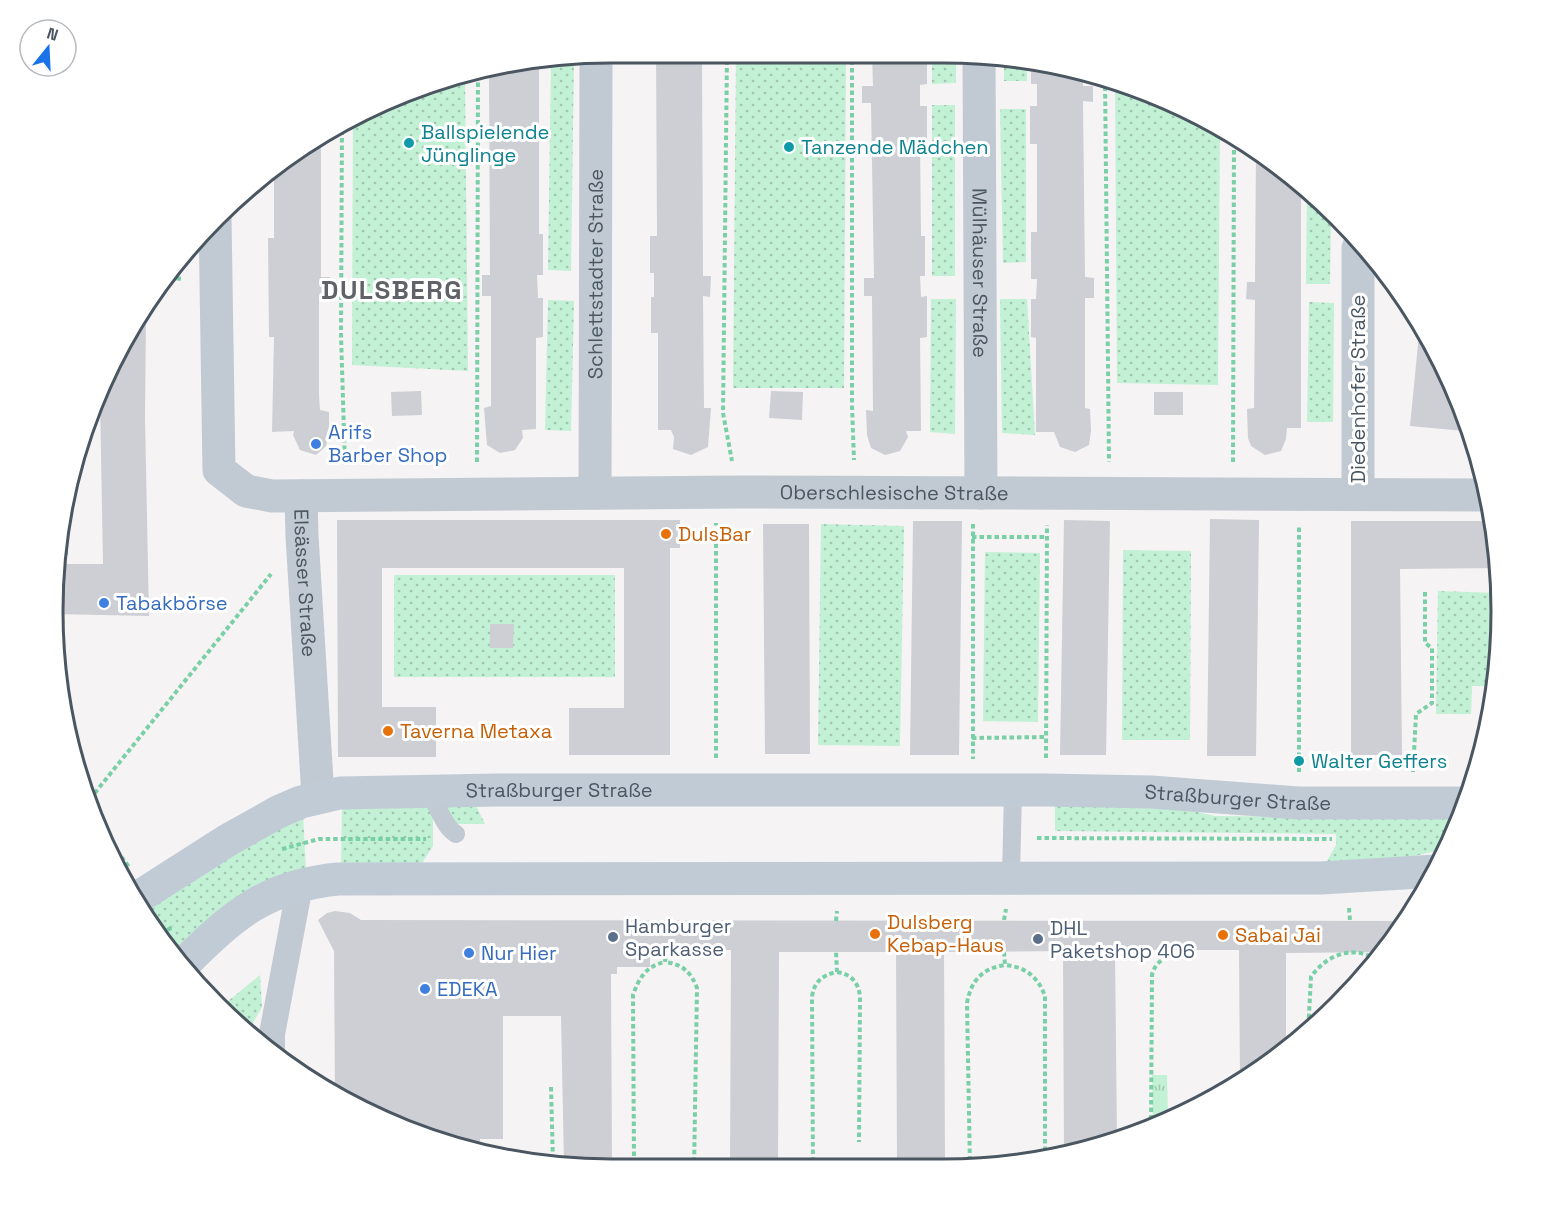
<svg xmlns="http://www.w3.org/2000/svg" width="1554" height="1222" font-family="'Space Grotesk',sans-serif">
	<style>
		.grass { fill: url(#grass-dots) }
		.park { fill: url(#park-tufts) }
		.building { fill: #cdcfd5 }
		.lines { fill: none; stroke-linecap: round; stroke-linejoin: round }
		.path { stroke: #7ad0a6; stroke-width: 4; stroke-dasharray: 4.5 3; stroke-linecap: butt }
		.service { stroke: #c1cad2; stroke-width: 18 }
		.pedestrian { stroke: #c1cad2; stroke-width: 26 }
		.minor { stroke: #c1cad2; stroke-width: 33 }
		.secondary { stroke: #c1cbd6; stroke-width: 33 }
		.culture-dot { fill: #0f9aa8; stroke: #fff; stroke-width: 2 }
		.shop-dot { fill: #3f7fe0; stroke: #fff; stroke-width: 2 }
		.food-dot { fill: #e8710a; stroke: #fff; stroke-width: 2 }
		.service-dot { fill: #5c6f8a; stroke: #fff; stroke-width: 2 }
		.labels { text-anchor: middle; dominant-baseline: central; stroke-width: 6; stroke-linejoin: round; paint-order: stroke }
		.culture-label { font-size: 20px; fill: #0d838f; stroke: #fff; text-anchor: start }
		.street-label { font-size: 20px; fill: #4a5661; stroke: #fff }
		.shop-label { font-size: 20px; fill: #366cbe; stroke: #fff; text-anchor: start }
		.food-label { font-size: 20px; fill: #c56008; stroke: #fff; text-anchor: start }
		.service-label { font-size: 20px; fill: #4e5e75; stroke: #fff; text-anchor: start }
		.district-label { font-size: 26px; font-weight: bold; letter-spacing: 1.5px; fill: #5f6368; stroke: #fff }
		.rim { fill: none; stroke: #4a5661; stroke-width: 3 }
	</style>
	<defs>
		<pattern id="grass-dots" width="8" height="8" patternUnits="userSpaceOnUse" patternTransform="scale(1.5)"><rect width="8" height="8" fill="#c3f1d5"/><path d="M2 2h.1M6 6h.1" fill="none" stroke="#a0c6b0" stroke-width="1.8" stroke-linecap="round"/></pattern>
		<pattern id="park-tufts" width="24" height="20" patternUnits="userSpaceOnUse" patternTransform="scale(1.5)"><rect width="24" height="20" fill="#c3f1d5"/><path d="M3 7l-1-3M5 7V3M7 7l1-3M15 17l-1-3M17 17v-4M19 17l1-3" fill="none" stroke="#a0c6b0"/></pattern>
	</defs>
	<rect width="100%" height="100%" fill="#f5f3f3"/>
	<path class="grass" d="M736 53H846L844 388H733Z
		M932 54H956V83L932 84Z
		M574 57 571 271 548 270 551 60Z
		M1004 59 1027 63V81H1004Z
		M465 72 468 371 352 365 353 119Z
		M1115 81 1123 82 1220 126 1218 385 1117 383Z
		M932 105H955V276H932Z
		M1000 109H1026V262L1003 263Z
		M1307 188 1331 215 1330 284H1306Z
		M931 299H956L955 434 930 432Z
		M1000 299H1027L1035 435 1002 433Z
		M548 300 574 301 571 431 545 430Z
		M1309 302 1334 303 1333 422H1307Z
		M821 524 904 526 900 746 818 745Z
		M1123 550 1191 551 1190 740H1122Z
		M985 552 1040 553 1038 722 983 721Z
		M394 575H615V677H394Z
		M1438 591 1499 593 1500 647 1494 686H1472L1471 714H1436Z
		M441 799H473L485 824H456Z
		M1055 801H1150L1215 816 1459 818 1448 848 1415 856 1323 868 1336 845V834L1055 831Z
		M342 803 426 804 433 817V846L419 868H341Z
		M303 814 306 870 176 954 142 910Z
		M260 975 262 1007 250 1028 242 1027 222 1010V1006Z"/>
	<path class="park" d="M1152 1075H1167L1168 1119 1153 1124Z"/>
	<path class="building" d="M656 53H702L703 276H711L710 297 703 296 704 408H711L708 447 691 455 673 449 674 437 671 430H658V333H651V297H654V273H650V236H657Z
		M872 53 927 54V84L920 85V106H927V145L920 146 921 236H925V276H920L921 297 927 296V337L920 338 921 431H906L908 437 900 451 885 455 871 448 867 435 866 410 873 411 872 296H864V278H874L871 103H862V86H873Z
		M539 62V234H543V275H537L538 298H543V337L536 338V429L522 430 523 438 515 450 500 453 487 445 484 408 491 406V296H482V275H490L489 69Z
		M1031 64 1083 74V86H1093V102L1083 101 1085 277 1094 278V298H1085V408L1090 409 1091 431 1089 445 1075 452 1060 447 1054 432H1036V338L1031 337V299H1036L1037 279H1031V232H1037V144H1030V106H1037V84H1031Z
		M321 136V277H330V298H319V395L320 410 329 412V434L326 446 316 455 300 450 293 435 294 431 272 432 274 337H269L268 238H274V172Z
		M1256 151 1301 184V428H1287L1286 439 1281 451 1265 455 1251 446 1248 438 1247 409 1254 408 1255 300 1246 299 1247 282H1255Z
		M146 307 145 419 149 616 53 614 59 564H103L100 398 127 332Z
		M1420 324 1426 331 1465 416 1464 431 1410 426Z
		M421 391 422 415 392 416 391 392Z
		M771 391 803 392 802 420 769 418Z
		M1154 392H1183V415H1154Z
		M1210 519 1259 520 1256 756H1207Z
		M337 520H680V548H670V755H569V708H624V568H382V707H436V757H338Z
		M1064 520 1110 521 1106 755H1060Z
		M913 521H962L959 755H910Z
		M1351 521H1493L1497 538 1498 568 1400 569 1402 755H1351Z
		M763 524H809L810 754H765Z
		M490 624H514L513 648H490Z
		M335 911 350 913 361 920 1405 921 1385 952 1286 953V1049L1240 1082 1239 950H1115L1117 1141 1064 1152 1063 951 944 952 945 1164 897 1165 896 952H779L778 1165H730L731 950H650V967H617V974H611L612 1165H564L561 1016H503V1139H480V1152L398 1127 335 1094 334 951 318 920 327 913Z"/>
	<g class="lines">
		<path class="path" d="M727 53 723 413 732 461
			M852 53V406L854 460
			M1105 79 1109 462
			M342 123 341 335 345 465
			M169 278 183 279
			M477 462 478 70
			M1233 462 1234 136
			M973 524V759
			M972 537H1047
			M60 556H66V508
			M972 738 1046 737
			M716 758V523
			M1046 758 1047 525
			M1299 772V525
			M1413 772 1416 714 1432 703V648L1425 643V591
			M90 799 271 574
			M103 833 129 867
			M1037 838 1332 839
			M282 849 319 839H426
			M1349 908 1350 921
			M1004 920 1006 909
			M836 921 837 911
			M161 934 174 926
			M666 950 665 962C682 964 691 972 697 988L694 1169
			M1004 952 1005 965C1026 967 1038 977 1045 996V1155
			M837 972C851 974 859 983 860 997L859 1142
			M1308 1033 1311 977C1326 955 1353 944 1377 960
			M551 1087 553 1164
			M1151 1127 1152 975C1155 962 1164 957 1177 955
			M970 1168 967 1003C971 980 983 968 1005 965
			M627 1169 634 1158 633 995C639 978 646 966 665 962
			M813 1169 812 997C814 982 822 975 837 972L836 952"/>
		<path class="service" d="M423 792C440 801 440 824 456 834
			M1011 877 1013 790"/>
		<path class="pedestrian" d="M272 1052V1034L300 885"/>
		<g class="minor">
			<path id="s1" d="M979 54 981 493"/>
			<path id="s2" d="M215 217 219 470 246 491 272 496 738 492 1487 495"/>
			<path d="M1358 248V494"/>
			<path id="s3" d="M595 493 596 55"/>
			<path id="s4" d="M301 496 302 536 318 797"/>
		</g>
		<g class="secondary">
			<path id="s5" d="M134 900 228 840 278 812 301 802 340 793 497 790H1046L1151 792 1298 803H1465"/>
			<path d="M184 964C233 915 266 886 338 879L1321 878 1436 871"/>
		</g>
	</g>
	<g class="culture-dot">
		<circle cx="409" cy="143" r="6"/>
		<circle cx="789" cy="147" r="6"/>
		<circle cx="1299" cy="761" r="6"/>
	</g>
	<g class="shop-dot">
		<circle cx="316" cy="444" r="6"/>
		<circle cx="104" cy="603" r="6"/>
		<circle cx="469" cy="953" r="6"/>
		<circle cx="425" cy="989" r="6"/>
	</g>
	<g class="food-dot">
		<circle cx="666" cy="534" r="6"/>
		<circle cx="388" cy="731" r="6"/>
		<circle cx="875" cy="934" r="6"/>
		<circle cx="1223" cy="935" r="6"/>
	</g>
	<g class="service-dot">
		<circle cx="613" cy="937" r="6"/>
		<circle cx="1038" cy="939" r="6"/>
	</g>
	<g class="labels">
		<g class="culture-label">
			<text x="421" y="132">Ballspielende<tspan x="421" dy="23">Jünglinge</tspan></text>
			<text x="801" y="147">Tanzende Mädchen</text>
			<text x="1311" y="761">Walter Geffers</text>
		</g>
		<g class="street-label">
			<text stroke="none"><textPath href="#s1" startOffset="219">Mülhäuser Straße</textPath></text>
			<text stroke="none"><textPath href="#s3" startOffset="219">Schlettstadter Straße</textPath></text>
			<text transform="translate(1358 389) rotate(-90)">Diedenhofer Straße</text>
			<text stroke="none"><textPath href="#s2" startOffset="936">Oberschlesische Straße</textPath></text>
			<text stroke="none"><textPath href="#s4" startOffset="87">Elsässer Straße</textPath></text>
			<text stroke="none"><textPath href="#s5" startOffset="453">Straßburger Straße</textPath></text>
			<text stroke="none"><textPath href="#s5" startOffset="1132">Straßburger Straße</textPath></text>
		</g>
		<g class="shop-label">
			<text x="328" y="432">Arifs<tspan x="328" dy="23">Barber Shop</tspan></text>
			<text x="116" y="603">Tabakbörse</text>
			<text x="481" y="953">Nur Hier</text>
			<text x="437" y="989">EDEKA</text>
		</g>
		<g class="food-label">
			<text x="678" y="534">DulsBar</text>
			<text x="400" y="731">Taverna Metaxa</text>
			<text x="887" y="922">Dulsberg<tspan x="887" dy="23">Kebap-Haus</tspan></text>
			<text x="1235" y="935">Sabai Jai</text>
		</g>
		<g class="service-label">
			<text x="625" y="926">Hamburger<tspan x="625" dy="23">Sparkasse</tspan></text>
			<text x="1050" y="928">DHL<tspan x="1050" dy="23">Paketshop 406</tspan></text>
		</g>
		<g class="district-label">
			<text x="392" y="290">DULSBERG</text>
		</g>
	</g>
	<path d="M0 0H1554V1222H0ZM611 63H943A548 548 0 0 1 1491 611V611A548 548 0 0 1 943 1159H611A548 548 0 0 1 63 611V611A548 548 0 0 1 611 63Z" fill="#fff" fill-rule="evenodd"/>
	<path class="rim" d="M611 63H943A548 548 0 0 1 1491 611V611A548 548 0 0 1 943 1159H611A548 548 0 0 1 63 611V611A548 548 0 0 1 611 63Z"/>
	<g transform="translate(48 48) rotate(18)"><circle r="28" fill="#ffffff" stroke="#b7bbc0" stroke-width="1.5"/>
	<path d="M0-4.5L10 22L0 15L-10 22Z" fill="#1a73e8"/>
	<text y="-9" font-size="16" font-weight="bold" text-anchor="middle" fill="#4a5661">N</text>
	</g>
</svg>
